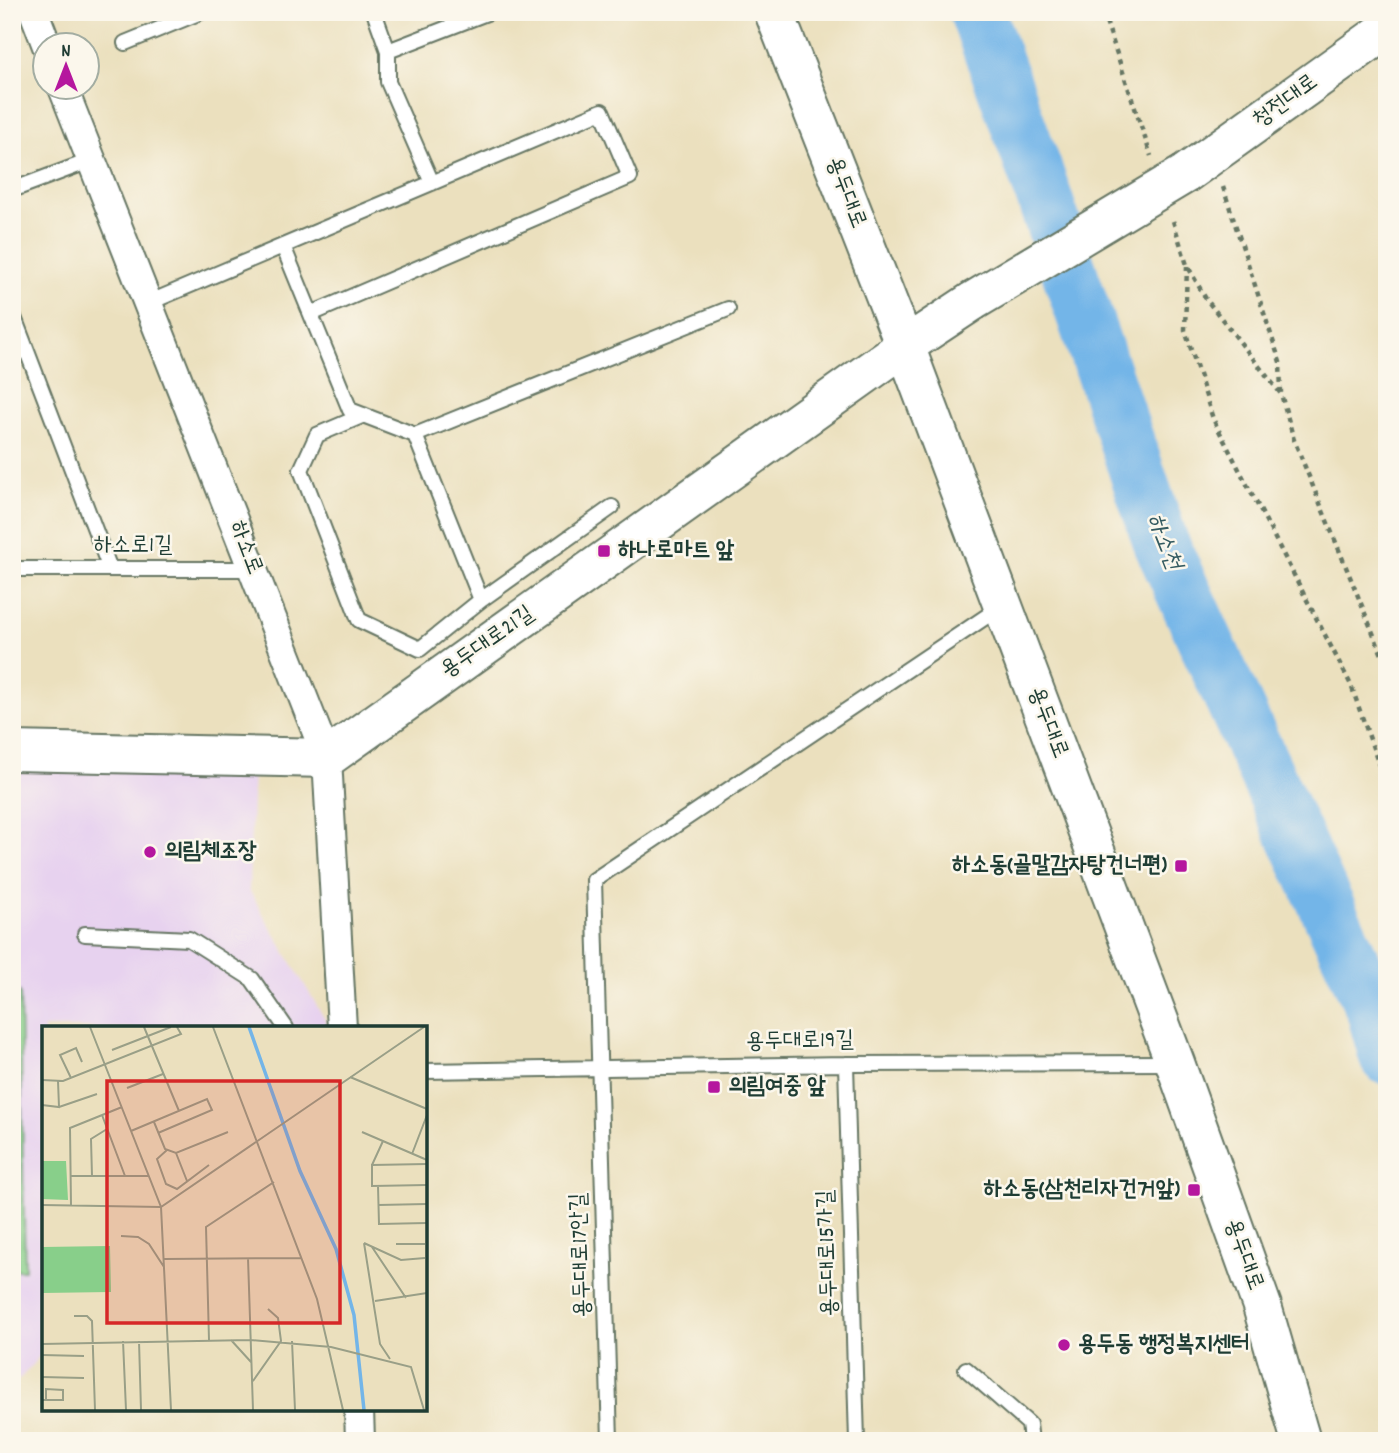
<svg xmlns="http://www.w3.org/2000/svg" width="1399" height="1453" font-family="Dekko,'Poor Story',sans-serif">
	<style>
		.built { fill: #e7d2ef }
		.green { fill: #88cf8a; stroke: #54865f; stroke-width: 2 }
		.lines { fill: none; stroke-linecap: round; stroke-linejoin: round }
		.river { stroke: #73b5e8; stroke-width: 56 }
		.lane-casing { stroke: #667664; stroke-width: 18 }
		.street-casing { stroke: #667664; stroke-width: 32 }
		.secondary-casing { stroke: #667664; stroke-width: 42 }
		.path { stroke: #667664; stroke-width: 4.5; stroke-dasharray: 5 5; stroke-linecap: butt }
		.lane { stroke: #fff; stroke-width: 14 }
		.street { stroke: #fff; stroke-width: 28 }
		.secondary { stroke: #fff; stroke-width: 38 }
		.secondary-bridge-casing { stroke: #667664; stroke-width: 42; stroke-linecap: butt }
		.secondary-bridge { stroke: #fff; stroke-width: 38 }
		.poi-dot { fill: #b5179e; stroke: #fbf7ec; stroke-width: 2.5 }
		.labels { text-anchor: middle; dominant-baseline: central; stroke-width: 5; stroke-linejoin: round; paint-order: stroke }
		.street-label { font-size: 23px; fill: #1f3d34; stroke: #fbf7ec }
		.poi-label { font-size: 23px; font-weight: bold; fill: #1f3d34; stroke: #fbf7ec; text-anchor: start }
		.water-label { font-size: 24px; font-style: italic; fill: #345b61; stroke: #fbf7ec }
		.inset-river { fill: none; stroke: #73b5e8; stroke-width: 3.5 }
		.inset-road { fill: none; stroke: #999f87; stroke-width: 2 }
		.view { fill: #d62828; fill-opacity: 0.15; stroke: #d62828; stroke-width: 3.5 }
		.inset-edge { fill: none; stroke: #1f3d34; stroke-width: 3.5 }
	</style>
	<rect width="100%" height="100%" fill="#fbf7ec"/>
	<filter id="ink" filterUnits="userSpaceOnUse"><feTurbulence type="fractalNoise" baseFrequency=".0143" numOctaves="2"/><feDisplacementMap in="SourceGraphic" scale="14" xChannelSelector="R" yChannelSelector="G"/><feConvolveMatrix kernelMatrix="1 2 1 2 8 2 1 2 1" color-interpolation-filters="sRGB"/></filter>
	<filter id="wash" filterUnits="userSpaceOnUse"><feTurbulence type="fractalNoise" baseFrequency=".00686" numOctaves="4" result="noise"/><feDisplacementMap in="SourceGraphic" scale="28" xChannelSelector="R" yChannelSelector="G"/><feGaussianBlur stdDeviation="1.57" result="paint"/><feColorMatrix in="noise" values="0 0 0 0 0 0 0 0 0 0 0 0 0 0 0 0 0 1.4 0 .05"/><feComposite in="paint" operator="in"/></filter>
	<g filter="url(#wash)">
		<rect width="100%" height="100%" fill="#ebe0be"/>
		<path class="built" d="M12 758 253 766 249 890 327 1023 323 1028H44V1351L19 1380H12Z"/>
		<path class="green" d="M20 992 25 1270H12V993Z"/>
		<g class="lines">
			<path class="river" d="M977 12 1040 185 1161 543 1374 1010 1387 1057"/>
		</g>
	</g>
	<g filter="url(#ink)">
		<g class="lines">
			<defs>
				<path id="lane" d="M374 12 388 51V82L432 183
					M125 43 201 12
					M388 51 489 12
					M12 190 92 160
					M283 246 350 410 415 435 728 309
					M148 303 602 111 630 177 311 314
					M12 312 110 569
					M364 415 317 435 301 470 359 620 420 649 481 600 612 507
					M415 435 481 600
					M12 569H253
					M85 934 189 939 252 979 286 1028
					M846 1064 857 1441
					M425 1071 846 1064 1173 1063
					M966 1369 1029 1424 1031 1441
					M610 1441 594 880 1002 606"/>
				<path id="street" d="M34 12 47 46
					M63 88 327 758 342 1028
					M359 1409 360 1441"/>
				<path id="secondary" d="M774 12 905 346 1175 1063 1262 1306 1301 1441
					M1185 174 1387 29
					M12 751 327 758 905 346 973 301"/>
			</defs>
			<use href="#lane" class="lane-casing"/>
			<use href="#street" class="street-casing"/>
			<use href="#secondary" class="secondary-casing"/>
			<path class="path" d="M1103 12 1151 156
				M1223 187 1280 362 1281 393
				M1173 221 1187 265 1206 299 1281 394 1294 440 1387 667
				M1187 266 1185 330 1213 419 1351 685 1387 788"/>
			<use href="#lane" class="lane"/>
			<use href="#street" class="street"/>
			<use href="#secondary" class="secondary"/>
			<defs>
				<path id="secondary-bridge" d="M973 301 1185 174"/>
			</defs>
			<use href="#secondary-bridge" class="secondary-bridge-casing"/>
			<use href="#secondary-bridge" class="secondary-bridge"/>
		</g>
	</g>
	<g class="poi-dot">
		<rect x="597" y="544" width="14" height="14" rx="3.5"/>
		<circle cx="150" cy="852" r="7"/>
		<rect x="1174" y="859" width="14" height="14" rx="3.5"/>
		<rect x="707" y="1080" width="14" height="14" rx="3.5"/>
		<rect x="1187" y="1183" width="14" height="14" rx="3.5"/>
		<circle cx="1064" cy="1345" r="7"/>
	</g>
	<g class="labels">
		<g class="street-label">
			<text transform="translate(1286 102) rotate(-36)">청전대로</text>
			<text transform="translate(845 193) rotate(69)">용두대로</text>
			<text x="133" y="546">하소로1길</text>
			<text transform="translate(245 548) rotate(69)">하소로</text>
			<text transform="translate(488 643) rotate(-35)">용두대로21길</text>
			<text transform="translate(1047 723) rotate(69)">용두대로</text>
			<text transform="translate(800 1042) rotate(-1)">용두대로19길</text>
			<text transform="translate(829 1253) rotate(-92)">용두대로15가길</text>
			<text transform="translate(582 1255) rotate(-92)">용두대로17안길</text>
			<text transform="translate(1243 1255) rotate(70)">용두대로</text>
		</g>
		<g class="poi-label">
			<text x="618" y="551">하나로마트 앞</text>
			<text x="164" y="852">의림체조장</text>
			<text x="1167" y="866" text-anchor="end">하소동(골말감자탕건너편)</text>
			<text x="728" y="1087">의림여중 앞</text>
			<text x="1180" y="1190" text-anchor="end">하소동(삼천리자건거앞)</text>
			<text x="1078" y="1345">용두동 행정복지센터</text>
		</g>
		<g class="water-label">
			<text transform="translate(1163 542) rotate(68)">하소천</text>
		</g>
	</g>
	<g transform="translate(42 1026)">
		<rect width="385" height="385" fill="#ebe0be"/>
		<path d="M0 135H24L26 174 0 173ZM68 220 69 266 0 267V221Z" fill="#88cf8a"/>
		<path class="inset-river" d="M207 1 258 145 294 223 312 289 322 384"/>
		<path class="inset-road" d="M48 1 119 181 129 384M102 1 137 85M171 1 275 273 301 384M70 24 129 1M308 51 385 83M29 52 18 29 34 22 40 36M0 54 21 55 139 8 135 1M85 62 121 48M0 79 17 81 16 55M17 81 55 68M60 89 83 150M112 96 123 123 134 127 186 106M89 105 165 73 170 84 116 107M320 106 385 134M125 124 115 133 124 158 135 163 167 139M134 127 145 155M370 128 385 89M385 138 330 139V160L385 159M330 139 341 115M29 150H107M50 150 49 113 65 103M336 160 337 198 385 197M0 179 119 181 382 1M29 179 28 102 80 81M336 179 385 178M79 210 96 211 107 218 122 241M385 210V235M322 217 338 318 348 333M322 217 359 234 383 232M354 218H383M330 221 364 272M206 232 211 384M122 233 260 232M333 275 385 267M32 290H45L50 295 53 384M167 314 164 201 232 156M189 314 209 336M81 315 84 384M97 315 99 384M250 315 253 384M0 318 208 314 289 321 369 341 382 384M0 329 42 330M0 351 42 352M211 355 239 315 236 292 226 283M0 374H21V364L4 363V374"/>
		<path class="view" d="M65 55H298V297H65Z"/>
		<rect width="385" height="385" class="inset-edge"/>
	</g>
	<rect width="1399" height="1453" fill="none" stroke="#fbf7ec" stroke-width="42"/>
	<g transform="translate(66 66)"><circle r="33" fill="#fbf7ec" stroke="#a3ada2" stroke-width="2"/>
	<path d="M0-5L12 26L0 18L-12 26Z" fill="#b5179e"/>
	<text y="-10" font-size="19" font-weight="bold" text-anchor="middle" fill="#1f3d34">N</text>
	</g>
</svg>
